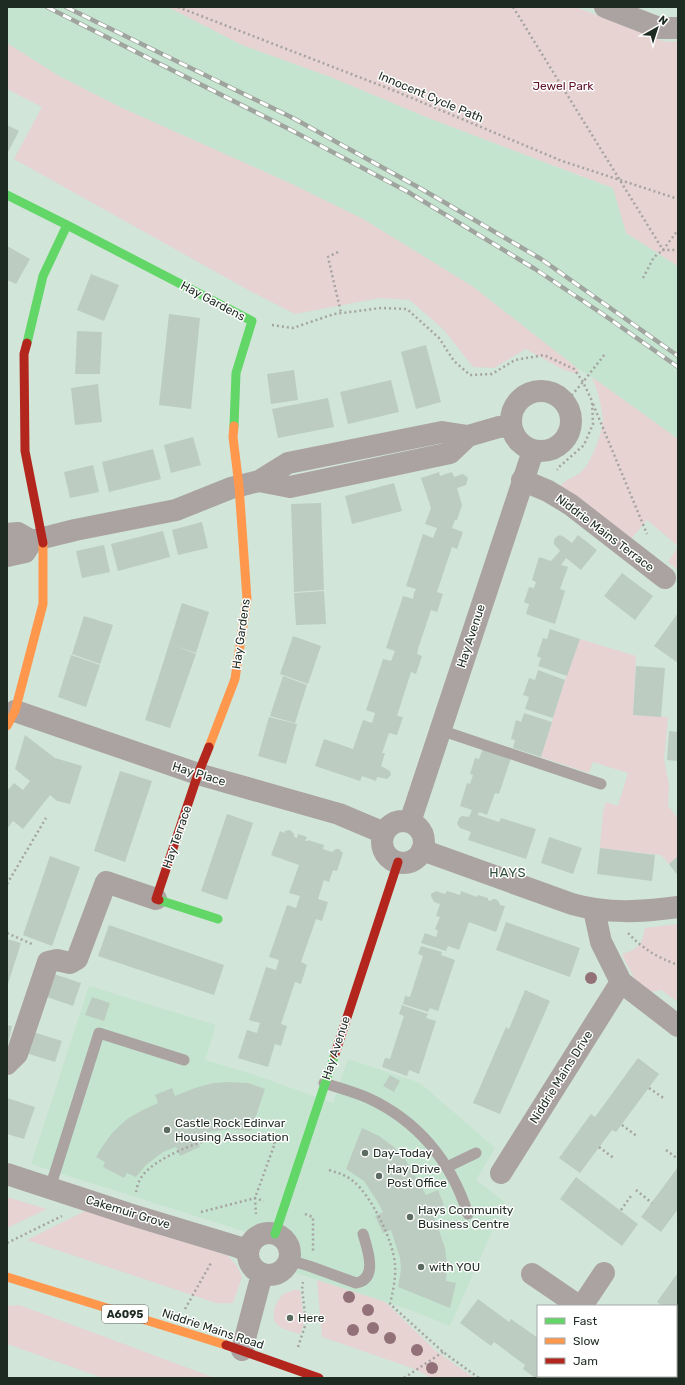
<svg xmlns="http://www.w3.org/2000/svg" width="685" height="1385" font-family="Rubik,sans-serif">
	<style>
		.built { fill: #c4e4cf }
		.green { fill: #e6d3d2 }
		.building { fill: #bcccc1 }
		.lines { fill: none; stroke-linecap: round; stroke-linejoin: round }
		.path { stroke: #a5a4a1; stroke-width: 2.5; stroke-dasharray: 2 3; stroke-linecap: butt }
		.lane { stroke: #aba2a2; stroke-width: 11 }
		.street { stroke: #aba2a2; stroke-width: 22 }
		.fast { stroke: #63d668; stroke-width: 9 }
		.slow { stroke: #ff974d; stroke-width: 9 }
		.jam { stroke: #b3261e; stroke-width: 9 }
		.rail-casing { stroke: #9fa49e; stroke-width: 4.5 }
		.rail { stroke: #fff; stroke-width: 3; stroke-dasharray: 9; stroke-linecap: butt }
		.tree { fill: #937178 }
		.poi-dot { fill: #5d6c62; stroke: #fff; stroke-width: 1.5 }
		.labels { text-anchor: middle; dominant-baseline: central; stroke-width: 3; stroke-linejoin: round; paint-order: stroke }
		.shield { fill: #fff; stroke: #626b64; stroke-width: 1 }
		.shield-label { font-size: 11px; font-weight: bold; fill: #1e2b22 }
		.park-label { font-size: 12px; fill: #60122a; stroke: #fff }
		.street-label { font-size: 12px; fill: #1e2b22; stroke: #fff }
		.poi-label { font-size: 12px; fill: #1e2b22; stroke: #fff; text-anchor: start }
		.neighbourhood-label { font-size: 13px; letter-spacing: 1px; fill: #304f3b; stroke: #fff }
	</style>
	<rect width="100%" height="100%" fill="#d1e5d8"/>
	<path class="built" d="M7 7H168L242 45 333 78 426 117 614 189 626 233 678 266V439L592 377 577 368 472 286 363 219 294 185 118 106 59 76 7 43Z
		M89 986 216 1025 205 1060 252 1074 333 1103 348 1059 420 1083 495 1148 476 1180 505 1202 450 1326 411 1310 290 1271 295 1251 294 1244 290 1236 283 1229 272 1225H257L246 1232 31 1164Z"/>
	<path class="green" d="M168 7H576L665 42 678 41V266L626 233 613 188 426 117 333 78 242 45Z
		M7 43 59 76 118 106 294 185 363 219 472 286 577 368 579 374 564 370 526 349 494 368 473 367 444 330 410 300 380 298 295 314 250 291 14 159 42 107 7 89Z
		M592 377 678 439V546L647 520 631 539 559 487C566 478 578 477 584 469 592 460 603 431 603 420 602 407 597 388 592 377Z
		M678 547V570L668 562Z
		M580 639 636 656 633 715 668 717 664 760 669 785 668 806 678 818V856L669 864 661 855 600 848 603 811 606 802 618 806 628 773 593 762 589 773 541 757 565 680Z
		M678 924V1002L661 990C656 991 650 993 646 989 634 982 628 966 622 954 639 949 642 945 645 928Z
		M7 1197 47 1209 7 1228Z
		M89 1209 228 1256 237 1266 242 1277 233 1303H216L27 1240Z
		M317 1280 385 1302 436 1351 474 1378H432L412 1368 322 1337Z
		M294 1290H300L304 1323 300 1334C294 1332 285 1330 279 1326 270 1321 274 1304 280 1298 283 1293 289 1292 294 1290Z
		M19 1305 215 1378H103L7 1344V1306Z"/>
	<path class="building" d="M7 125 19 131 7 154Z
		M7 246 30 259 16 284 7 280Z
		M91 274 119 285 104 321 77 310Z
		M169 314 200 318 191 409 159 405Z
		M77 331 102 332 100 374H75Z
		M426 345 441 402 416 409 401 352Z
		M294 370 298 400 271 404 267 374Z
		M391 380 399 412 348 424 340 392Z
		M98 384 102 422 75 425 71 388Z
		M328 398 334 427 278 438 272 409Z
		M193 437 201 465 171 473 164 445Z
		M153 449 161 479 109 492 102 462Z
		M93 465 99 492 70 498 64 472Z
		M439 472 440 476 452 472 454 477 463 474 468 478 466 485 457 488 462 505 457 520H455L452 528 463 532 457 549 452 547 437 592 443 594 437 612 431 610 419 646 417 654 422 656 416 674 411 672 397 716 403 717 397 735 389 733 382 753H385L381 766 390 771 391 775 387 779 377 777 376 781 362 776 360 781 315 766 324 739 353 749 363 720 372 723 375 713 366 710 383 659 391 661 395 651 386 648 403 596 413 599 414 593 416 589 406 586 423 534 433 538 437 528 425 524 431 508 421 478Z
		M394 483 402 511 352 524 345 496Z
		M321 503 324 590 294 592 291 504Z
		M202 522 208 548 178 555 172 530Z
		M163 531 170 557 118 571 111 544Z
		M560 535 564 537 572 543 578 535 597 550 581 570 566 558 561 565 568 567 560 589 565 591 555 624 526 614 529 604 524 602 529 587 534 588 536 582 532 580 539 557 551 561 560 551 554 544V540L556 537Z
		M104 545 110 572 82 578 76 551Z
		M622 573 653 596 635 620 604 596Z
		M324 591 326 624 296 625 294 593Z
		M182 603 209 612 196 653 176 646 196 654 170 728 145 720 157 682 171 686 157 682Z
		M678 613V663L654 646Z
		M84 616 113 625 100 664 72 654Z
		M550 629 580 639 567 676 538 666 541 658 537 656 543 638 547 639Z
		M293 636 321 646 308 684 280 674Z
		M71 655 100 665 86 707 58 697Z
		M636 666 665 668 661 717 633 715Z
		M538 670 565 680 553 718 525 709 529 697 523 695 527 684 529 678 535 680Z
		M283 676 307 685 295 723 270 716Z
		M524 713 552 722 541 757 513 748 515 740 511 739 516 720 521 722Z
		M269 717 297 724 286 764 258 756Z
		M669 731 678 732V761L667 760Z
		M25 735 55 758 82 766 70 804 57 801 50 795 23 829 13 821 7 829V791L14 783 23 790 30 781 15 769Z
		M483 748 511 758 499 794 495 793 487 815 479 812 478 815 499 822 501 818 536 829 526 859 468 840 471 832 460 828 457 824 459 818 462 816 469 817 472 810 460 806 467 783 470 784 473 775 470 774 475 758 479 759Z
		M120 771 152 781 125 862 94 851Z
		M227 814 253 823 227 900 201 891Z
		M290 830 294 834V837L297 838 298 834 307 837 305 841H308V840L324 845 323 849 332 852 336 849H339L343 853 337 871 333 870 329 882 324 880 318 899 328 902 322 921 316 919 301 962 307 965 301 984 295 982 281 1024 287 1026 281 1046 275 1044 268 1067 238 1058 247 1030 257 1033 260 1023 249 1020 266 967 276 970 279 960 269 957 287 905 296 908 300 896 289 893 299 865 271 855 280 831 284 833 285 831Z
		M549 837 582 848 573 874 541 863Z
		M600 848 655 855 652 881 597 874Z
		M50 856 80 867 52 946 23 935Z
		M678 856V876L669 864Z
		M436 891 445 894 447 891 460 895 461 891 477 897 478 895 488 898V900L490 901 493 899H496L499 902 500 905 505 906 496 932 469 922 459 950 448 946 446 951 421 943 425 933 436 937 438 931 435 929 440 917 436 916 440 904 434 902 431 896V894Z
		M506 922 580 948 570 977 496 950Z
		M109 925 224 965 214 995 98 956Z
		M7 939 21 943 7 987Z
		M421 946 442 952 441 955 455 960 438 1011 430 1008 428 1012 403 1004 405 996 410 997 423 956 418 954Z
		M51 973 81 983 73 1006 44 996Z
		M525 990 550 1001 500 1114 473 1103 506 1027 509 1029Z
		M92 997 110 1003 104 1021 85 1015Z
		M402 1005 428 1014 426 1018 436 1021 419 1074 409 1070 407 1076 382 1067 385 1058 390 1059 397 1037 404 1016 399 1014Z
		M7 1025 12 1026 8 1044H7Z
		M33 1032 62 1041 55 1062 26 1053Z
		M638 1058 659 1074 616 1132 612 1130 580 1173 559 1158 591 1114 595 1117Z
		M390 1075 400 1081 394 1092 383 1086Z
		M229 1082 248 1083 265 1089 251 1131 230 1129 209 1132 196 1138 200 1147 180 1156 176 1147 163 1152 146 1165 136 1177 127 1173 124 1178 103 1167 105 1162 96 1157 102 1147 112 1133 127 1119 141 1111 158 1103 155 1095 172 1088 175 1096 195 1088 213 1083Z
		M7 1098 35 1107 24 1139 7 1134Z
		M362 1128 379 1136 394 1147 407 1162 426 1195 438 1190 444 1205 432 1210 445 1248 447 1264 446 1281 456 1283 450 1308 398 1287 401 1270 400 1258 391 1230 383 1233 375 1216 383 1212 377 1201 364 1181 346 1169Z
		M678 1167V1209L661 1232 641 1217Z
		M576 1177 638 1224 622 1246 560 1199Z
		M677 1274 678 1275V1317L676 1315V1306H663L657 1302Z
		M478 1299 509 1322 511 1319 538 1338V1376H583L586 1378H535L523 1369 525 1365 494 1342 491 1346 460 1323Z"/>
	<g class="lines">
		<path class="path" d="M178 7 395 91 562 161 678 199
			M513 7 663 250H678
			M338 252 328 257 341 313
			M643 278 654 257 663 250 678 230
			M272 325 293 328 334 314 381 308 407 309 439 338 454 361 470 375 492 374 515 360 544 355 574 369 583 382 592 401 593 424 584 445 559 467 557 470
			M565 403 583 382 605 354
			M593 404 647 534
			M7 884 46 818
			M7 933 34 945
			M628 933C644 950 657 957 678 965
			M649 1088 665 1099
			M622 1125 638 1137
			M599 1147 615 1159
			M666 1150 678 1159
			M329 1170C338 1173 346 1175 353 1181 371 1195 394 1242 395 1265 396 1278 393 1291 390 1304L443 1352 479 1378
			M636 1190 652 1203
			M136 1192C137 1188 138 1182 141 1178 153 1157 212 1135 236 1135 249 1134 262 1138 275 1143L255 1198 256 1214
			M621 1210 631 1196
			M201 1212 255 1198 264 1201
			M305 1214 313 1217V1251
			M7 1243 62 1216
			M185 1309 211 1263
			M298 1347 306 1323 302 1289 303 1282
			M404 1378 443 1352"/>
		<path class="lane" d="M440 730 601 784
			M324 1083C339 1088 354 1092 368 1098 418 1121 451 1162 468 1214
			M447 1167 476 1153
			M50 1188 99 1033 184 1060
			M289 1260 309 1266 356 1283C379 1279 367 1248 363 1234"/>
		<path class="street" d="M605 7 659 28H678
			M511 421a30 30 0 1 1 60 0a30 30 0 1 1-60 0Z
			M522 480 548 491 571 505 665 578
			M259 481 290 487 450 453 468 436
			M7 534 18 533 32 541
			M7 556 25 552 32 541 43 538 75 530 176 510 231 488 259 481 288 463 442 432 468 436 499 427 511 426
			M15 711 198 774 339 814 384 833
			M382 842a21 21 0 1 1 42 0a21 21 0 1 1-42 0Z
			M410 822 533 451
			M422 850 572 904C607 914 642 912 678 907
			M594 910 601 942 621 982 678 1026
			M7 1064 17 1054 48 962 57 960 70 963 77 959 106 882 156 899
			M501 1173 621 982
			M7 1174 129 1214 238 1247 248 1251
			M248 1254a21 21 0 1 1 42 0a21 21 0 1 1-42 0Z
			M532 1274 579 1306
			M582 1306 604 1273
			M242 1350 262 1274
			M674 1376 677 1378"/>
		<path class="fast" d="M7 195 67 225 43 276 27 343
			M67 225 252 321 236 373 234 426
			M159 900 218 919
			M275 1234 335 1054"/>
		<path class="slow" d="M7 726 15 711 43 604V543
			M209 747 235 679 247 599 239 486 233 437 234 426
			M7 1277 226 1345"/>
		<path class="jam" d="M27 343 24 354 25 451 43 543
			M159 900 156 899 198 774 209 747
			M335 1054 398 862
			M226 1345 319 1378"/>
		<defs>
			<path id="rail" d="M47 7 289 129 408 192 535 269 604 315 678 367
				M66 7 293 118 425 191 541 259 678 356"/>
		</defs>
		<use href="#rail" class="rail-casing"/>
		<use href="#rail" class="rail"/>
	</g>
	<g class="tree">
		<circle cx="591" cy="978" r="6"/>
		<circle cx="349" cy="1297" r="6"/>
		<circle cx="368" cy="1310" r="6"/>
		<circle cx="373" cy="1328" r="6"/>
		<circle cx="353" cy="1330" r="6"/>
		<circle cx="390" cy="1338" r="6"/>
		<circle cx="417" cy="1350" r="6"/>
		<circle cx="432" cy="1368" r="6"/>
	</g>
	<g class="poi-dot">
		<circle cx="167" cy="1130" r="4"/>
		<circle cx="365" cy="1153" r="4"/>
		<circle cx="379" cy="1176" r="4"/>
		<circle cx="410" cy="1217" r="4"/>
		<circle cx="421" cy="1267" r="4"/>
		<circle cx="290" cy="1318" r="4"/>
	</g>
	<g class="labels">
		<rect class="shield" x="102" y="1305" width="46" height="18" rx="3"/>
		<g class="shield-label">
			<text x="125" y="1314">A6095</text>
		</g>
		<g class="park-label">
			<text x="563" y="86">Jewel Park</text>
		</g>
		<g class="street-label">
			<text transform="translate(431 97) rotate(23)">Innocent Cycle Path</text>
			<text transform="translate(213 301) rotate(28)">Hay Gardens</text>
			<text transform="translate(605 533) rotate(37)">Niddrie Mains Terrace</text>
			<text transform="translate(241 634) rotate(-82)">Hay Gardens</text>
			<text transform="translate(471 636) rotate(-72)">Hay Avenue</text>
			<text transform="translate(199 774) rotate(17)">Hay Place</text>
			<text transform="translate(177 837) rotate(-71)">Hay Terrace</text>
			<text transform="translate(336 1048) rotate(-72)">Hay Avenue</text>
			<text transform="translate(561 1077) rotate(-58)">Niddrie Mains Drive</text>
			<text transform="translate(128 1212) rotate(17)">Cakemuir Grove</text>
			<text transform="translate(213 1329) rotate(18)">Niddrie Mains Road</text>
		</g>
		<g class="poi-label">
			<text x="175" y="1123">Castle Rock Edinvar<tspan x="175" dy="14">Housing Association</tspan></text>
			<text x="373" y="1153">Day-Today</text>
			<text x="387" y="1169">Hay Drive<tspan x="387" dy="14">Post Office</tspan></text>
			<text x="418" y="1210">Hays Community<tspan x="418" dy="14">Business Centre</tspan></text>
			<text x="429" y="1267">with YOU</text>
			<text x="298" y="1318">Here</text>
		</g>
		<g class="neighbourhood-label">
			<text x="508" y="872">HAYS</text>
		</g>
	</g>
	<rect width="685" height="1385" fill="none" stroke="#1e2b22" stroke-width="16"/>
	<rect x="537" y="1305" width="140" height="72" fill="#ffffff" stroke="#a5aaa7"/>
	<rect x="545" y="1318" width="20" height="6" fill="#63d668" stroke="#a5aaa7"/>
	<text x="573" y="1325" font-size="12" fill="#1e2b22">Fast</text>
	<rect x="545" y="1338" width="20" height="6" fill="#ff974d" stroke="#a5aaa7"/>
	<text x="573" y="1345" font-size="12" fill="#1e2b22">Slow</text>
	<rect x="545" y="1358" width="20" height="6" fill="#b3261e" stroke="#a5aaa7"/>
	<text x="573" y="1365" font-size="12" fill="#1e2b22">Jam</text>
	<g transform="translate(657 28) rotate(39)" stroke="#ffffff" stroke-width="3" paint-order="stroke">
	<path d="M0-3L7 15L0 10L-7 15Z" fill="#1e2b22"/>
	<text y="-6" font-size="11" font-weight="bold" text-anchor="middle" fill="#1e2b22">N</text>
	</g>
</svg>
